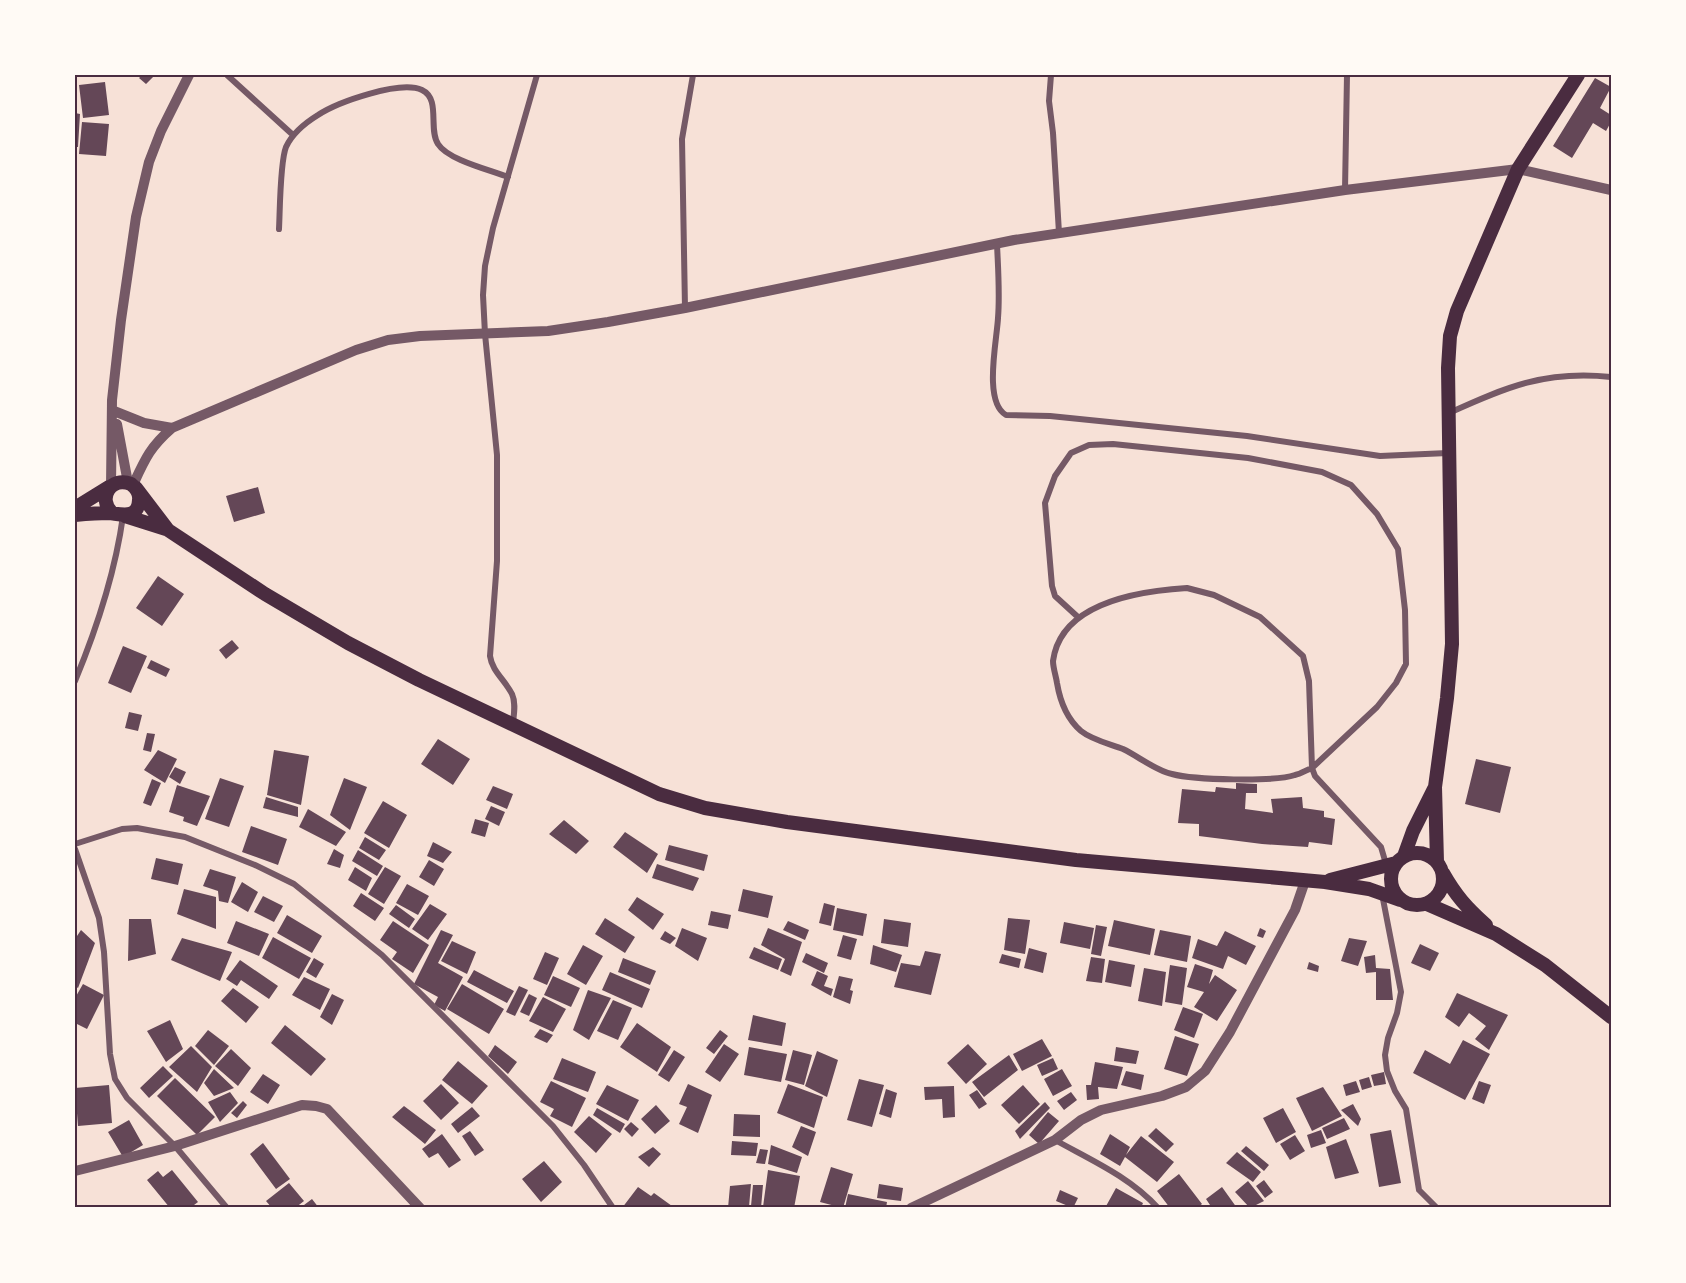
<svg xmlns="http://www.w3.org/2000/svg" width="1686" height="1283" font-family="Commissioner,sans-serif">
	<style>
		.building { fill: #644757 }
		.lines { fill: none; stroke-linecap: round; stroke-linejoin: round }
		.minor { stroke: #755966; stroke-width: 6 }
		.tertiary { stroke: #755966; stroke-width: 10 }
		.trunk { stroke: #4a2c40; stroke-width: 14 }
		.neatline { fill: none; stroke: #4a2c40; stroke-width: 2 }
	</style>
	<rect width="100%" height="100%" fill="#f7e1d7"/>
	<path class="building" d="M142 75H155L146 84 139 78Z
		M1595 78 1611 87 1600 108 1611 115V122L1606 131 1593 123 1572 158 1553 146Z
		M105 82 109 115 83 118 79 85Z
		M75 113 80 114 78 147H75Z
		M82 122 109 124 106 156 79 154Z
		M258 487 265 513 234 522 226 496Z
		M158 576 184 594 162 626 136 608Z
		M232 640 239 648 226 659 219 650Z
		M123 646 147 656 131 693 108 683Z
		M151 660 170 669 166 677 147 668Z
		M129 712 142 715 138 731 125 728Z
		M147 733 155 734 151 752 143 750Z
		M438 739 470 759 453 785 421 764Z
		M158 750 177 759 165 783 144 770Z
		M274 750 309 756 301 805 267 795Z
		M1476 759 1511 767 1500 813 1465 804Z
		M175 767 186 772 180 784 169 777Z
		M220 778 244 786 229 827 205 819Z
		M344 778 367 787 350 830 330 815Z
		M152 779 161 783 151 806 143 803Z
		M1236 783 1257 784V793H1246L1245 809 1273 813 1271 799 1302 797 1303 808 1324 811V817L1335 819 1332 845 1309 842 1308 847 1262 844 1199 836V824L1178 823 1182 789 1215 792 1216 787 1236 789Z
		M177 785 210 796 197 826 183 821 184 817 169 812Z
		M493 786 513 794 507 809 486 800Z
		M266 797 298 807V817L263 808Z
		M383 801 407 815 389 848 364 833Z
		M491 806 505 812 499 826 485 819Z
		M308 809 346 832 336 846 299 827Z
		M475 819 489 823 485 837 471 833Z
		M564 820 589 841 576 854 549 834Z
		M251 826 287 839 278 865 242 852Z
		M625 832 658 854 647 873 613 847Z
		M365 837 386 850 379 860 359 848Z
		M433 842 452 852 443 863 427 856Z
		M669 845 708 855 704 871 665 860Z
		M334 849 344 855 340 868 327 864Z
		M358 850 383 866 377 876 352 861Z
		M156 858 183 864 178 885 151 879Z
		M429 860 444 869 434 886 419 877Z
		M657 864 699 878 693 891 652 878Z
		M355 867 372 878 366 891 348 880Z
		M385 867 401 876 384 904 368 894Z
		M210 869 236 877 228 903 219 901 218 891 203 886Z
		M242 882 258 892 248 912 231 902Z
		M407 884 429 896 418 915 396 903Z
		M184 889 216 897V929L177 914Z
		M743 889 773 896 768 918 738 911Z
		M361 893 384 908 375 921 353 906Z
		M263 896 283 906 274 922 254 912Z
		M637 897 664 914 653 930 628 910Z
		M824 903 835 906 831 926 819 923Z
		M430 904 447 914 428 940 412 929Z
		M396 905 415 919 409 928 389 914Z
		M837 908 867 914 863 936 833 930Z
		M711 911 731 915 728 929 708 925Z
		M287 915 322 936 312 953 277 933Z
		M605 918 635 937 625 953 595 934Z
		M1008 918 1030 920 1025 954 1004 950Z
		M129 919H151L156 954 128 961Z
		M884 919 911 923 908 947 881 943Z
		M1114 920 1155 929 1150 955 1108 946Z
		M236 921 269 934 259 956 227 943Z
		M393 921 429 945 413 973 392 959 397 952 380 940Z
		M788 921 809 930 805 940 783 930Z
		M1064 922 1094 928 1090 949 1060 943Z
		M1096 925 1107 927 1101 956 1091 954Z
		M682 928 707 938 698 961 675 946Z
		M768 928 802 942 791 976 780 971 785 959 761 945Z
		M1260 928 1266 931 1263 938 1257 936Z
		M81 930 95 943 78 988 75 986V939Z
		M441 930 453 935 438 963 463 977 445 1011 434 1005 438 997 414 984Z
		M1160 930 1191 936 1187 962 1154 955Z
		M665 931 676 938 670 944 660 939Z
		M1225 931 1256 946 1246 965 1228 956 1223 969 1192 958 1198 939 1217 946Z
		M843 935 857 939 851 960 837 956Z
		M273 937 311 958 299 979 262 958Z
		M182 938 232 952 220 981 171 960Z
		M1349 938 1367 941 1358 966 1341 961Z
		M452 941 476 952 467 974 441 961Z
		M1420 944 1439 953 1430 971 1411 963Z
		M583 945 603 956 586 985 567 974Z
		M873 945 902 955 896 972 870 964Z
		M754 947 782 959 778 970 749 958Z
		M1029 948 1047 953 1043 973 1024 968Z
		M925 951 941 954 931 995 894 987 901 963 920 966Z
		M545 952 559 958 547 985 533 979Z
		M806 953 828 963 824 973 802 962Z
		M1002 954 1021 959 1019 968 999 963Z
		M1375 955 1376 968 1390 969 1393 1000H1376V972L1366 973 1364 957Z
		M1091 957 1105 959 1102 983 1086 981Z
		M314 958 324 964 316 978 306 972Z
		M623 958 656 971 650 985 618 972Z
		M240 960 278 986 269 999 241 980 237 986 226 979Z
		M1109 960 1135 965 1131 987 1105 982Z
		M1309 962 1319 966 1318 972 1307 969Z
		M1195 964 1213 970 1209 984 1215 975 1237 990 1217 1021 1194 1007 1204 992 1187 987Z
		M1170 965 1187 968 1182 1005 1165 1002Z
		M1144 968 1166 972 1162 1006 1138 1001Z
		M474 970 514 991 507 1003 467 982Z
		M817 971 828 976 824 986 833 989 831 996 811 985Z
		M610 972 650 989 642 1008 602 990Z
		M553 976 580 988 571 1007 544 995Z
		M839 976 853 979 850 990 853 991 850 1004 833 997Z
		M304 977 330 989 320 1010 292 995Z
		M83 984 104 995 87 1029 75 1023V998Z
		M462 984 504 1009 489 1034 447 1009Z
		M519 986 528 990 515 1016 506 1012Z
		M233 988 259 1007 246 1023 221 1001Z
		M588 990 611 998 589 1040 573 1030Z
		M1457 993 1508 1015 1489 1050 1475 1039 1486 1026 1469 1013 1459 1027 1445 1017Z
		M332 994 344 1000 332 1025 320 1017Z
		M529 994 537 998 529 1016 520 1012Z
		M543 997 566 1009 553 1032 529 1021Z
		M613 1000 632 1008 618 1040 597 1031Z
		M1183 1007 1203 1014 1194 1038 1174 1030Z
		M753 1015 786 1023 782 1046 748 1040Z
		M170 1020 183 1049 166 1062 147 1031Z
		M637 1023 671 1047 657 1072 620 1047Z
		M285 1025 326 1059 311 1076 271 1043Z
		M540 1029 553 1035 547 1043 534 1037Z
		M208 1030 229 1046 214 1065 195 1046Z
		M720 1030 728 1036 714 1054 706 1048Z
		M1175 1036 1199 1044 1187 1076 1164 1069Z
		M1042 1039 1052 1056 1022 1071 1013 1054Z
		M1463 1040 1490 1054 1465 1100 1413 1073 1425 1050 1450 1064Z
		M724 1044 739 1054 720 1082 705 1072Z
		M968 1044 987 1064 966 1084 947 1063Z
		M495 1045 517 1062 508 1074 488 1056Z
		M191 1046 212 1067 197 1092 169 1067Z
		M749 1047 787 1054 781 1082 744 1075Z
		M1116 1047 1139 1051 1136 1064 1114 1061Z
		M231 1049 251 1068 238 1086 215 1066Z
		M674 1050 685 1057 669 1082 658 1075Z
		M793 1050 812 1055 804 1085 785 1080Z
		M817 1051 838 1060 827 1097 805 1086Z
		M1009 1055 1018 1070 984 1097 972 1082Z
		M562 1058 596 1072 588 1092 553 1079Z
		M1053 1058 1058 1069 1042 1076 1037 1065Z
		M458 1061 488 1086 472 1104 442 1080Z
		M1095 1062 1123 1067 1117 1089 1098 1087 1099 1099 1087 1100 1086 1085H1091Z
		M163 1066 173 1076 149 1098 140 1088Z
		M214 1069 234 1088 214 1096 204 1083Z
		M1062 1069 1072 1086 1053 1096 1044 1079Z
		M1126 1071 1144 1075 1141 1090 1121 1085Z
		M1384 1072 1386 1084 1374 1086 1371 1075Z
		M263 1074 280 1085 268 1104 250 1092Z
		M1369 1077 1372 1087 1362 1090 1359 1080Z
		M175 1078 215 1117 197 1135 157 1096Z
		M859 1079 884 1085 872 1127 847 1120Z
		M551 1081 586 1098 572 1127 550 1116 554 1109 540 1102Z
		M1356 1081 1360 1092 1346 1096 1343 1085Z
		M1479 1081 1491 1085 1484 1104 1472 1099Z
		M441 1084 459 1103 441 1120 423 1101Z
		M688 1084 712 1095 698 1133 679 1124 687 1107 679 1104Z
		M788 1084 823 1097 814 1128 777 1113Z
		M109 1085 112 1123 78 1126 75 1088Z
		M607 1085 639 1100 628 1121 596 1104Z
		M1023 1085 1040 1104 1019 1124 1001 1105Z
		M954 1086 955 1117 943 1118 942 1099 925 1100 924 1087Z
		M1323 1087 1342 1116 1312 1131 1296 1098Z
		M886 1089 897 1093 891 1118 879 1114Z
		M977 1090 987 1104 979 1109 969 1095Z
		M230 1092 238 1103 220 1122 208 1102Z
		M1071 1092 1077 1100 1064 1110 1057 1101Z
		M243 1101 247 1105 237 1118 231 1113Z
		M1045 1102 1050 1108 1020 1139 1015 1131Z
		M1353 1104 1361 1119 1358 1126 1341 1110Z
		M656 1105 670 1121 655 1134 641 1119Z
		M404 1106 436 1130 425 1144 392 1117Z
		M472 1107 480 1116 458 1133 451 1124Z
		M597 1108 625 1124 620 1133 593 1115Z
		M1283 1108 1296 1132 1276 1143 1263 1118Z
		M1048 1112 1059 1121 1039 1144 1029 1135Z
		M734 1114 760 1115V1137L733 1136Z
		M589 1116 612 1134 596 1153 574 1132Z
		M1344 1118 1350 1129 1327 1139 1322 1128Z
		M129 1120 143 1145 123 1157 108 1132Z
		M631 1122 639 1129 632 1137 624 1129Z
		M801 1126 816 1132 808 1156 792 1147Z
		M1156 1128 1174 1144 1166 1152 1148 1136Z
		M1321 1130 1326 1143 1311 1148 1307 1135Z
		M1391 1130 1401 1183 1379 1187 1370 1134Z
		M470 1131 484 1150 475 1156 462 1136Z
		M442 1134 461 1160 449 1168 438 1153 429 1158 422 1149Z
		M1110 1134 1130 1147 1126 1155 1141 1136 1174 1162 1157 1182 1125 1157 1120 1166 1100 1154Z
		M1295 1135 1305 1151 1290 1160 1280 1144Z
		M1346 1139 1359 1173 1335 1179 1326 1147Z
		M732 1141 758 1143 756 1156 731 1155Z
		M263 1143 290 1179 276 1189 250 1154Z
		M771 1145 802 1157 797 1173 768 1164Z
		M1246 1146 1269 1165 1264 1171 1241 1151Z
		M653 1147 661 1154 649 1167 638 1157Z
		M760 1149 768 1150 765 1164 756 1163Z
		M1237 1152 1261 1172 1253 1182 1226 1163Z
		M544 1161 562 1182 541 1202 522 1179Z
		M831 1167 853 1174 843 1208 820 1202Z
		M172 1170 198 1202 190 1208H170L147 1180 158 1171 163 1177Z
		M768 1170 800 1176 794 1208 763 1207Z
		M1179 1174 1202 1204 1197 1208H1170L1157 1191Z
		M1264 1180 1273 1192 1265 1198 1256 1186Z
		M1248 1181 1264 1201 1250 1208 1235 1192Z
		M289 1183 304 1201 295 1208H272L266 1201Z
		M751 1184 749 1207 728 1208 730 1186Z
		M879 1184 903 1188 901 1201 877 1198Z
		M753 1185H763L761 1208 751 1206Z
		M638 1187 651 1196 654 1193 672 1206 670 1208H622Z
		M1222 1187 1237 1208H1212L1206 1199Z
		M1116 1188 1143 1203 1141 1208H1105Z
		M1060 1190 1078 1198 1073 1208 1056 1201Z
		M848 1194 887 1202 886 1208H845Z
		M312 1199 319 1208H300Z"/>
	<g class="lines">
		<path class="minor" d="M227 75 293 135
			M1051 75 1049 101 1053 133 1059 233
			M1345 190 1347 75
			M279 229C280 210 280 162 286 147 292 134 305 123 318 115 338 102 400 80 422 90 441 99 428 129 438 144 448 160 490 170 508 177
			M997 244C998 268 1000 293 998 318 997 340 983 402 1006 415L1050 416 1247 436 1380 456 1448 453
			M685 308 682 139 693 75
			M1449 413C1506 387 1546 370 1611 377
			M1187 588 1214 595 1260 617 1303 656 1309 681 1312 768C1306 770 1301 774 1295 775 1274 782 1194 780 1172 774 1156 771 1138 756 1123 749 1110 744 1092 740 1081 731 1067 719 1060 701 1057 683 1056 676 1053 668 1053 661 1061 602 1139 591 1187 588Z
			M1079 618 1055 596 1052 586 1045 503 1055 476 1071 453 1089 445 1113 444 1248 458 1322 472 1351 485 1377 514 1398 549 1405 610 1406 664 1396 683 1377 707 1312 768 1315 776 1381 847 1386 864
			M75 681C97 628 115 574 123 516
			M513 723C514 713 516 703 512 694 505 680 492 671 490 656L497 561V455L485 334 483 295 485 266 493 228 537 75
			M75 844 122 829 137 828 185 837 255 865 294 884 382 955 553 1126 584 1165 613 1208
			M75 849 99 918 104 952 110 1054 115 1079 127 1098 175 1146 227 1208
			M1382 894 1401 992 1397 1013 1388 1038 1385 1055 1387 1071 1395 1091 1406 1109 1419 1190 1437 1208
			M1055 1140C1091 1160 1130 1177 1158 1208"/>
		<path class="tertiary" d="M114 411 144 423 172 428
			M117 424 128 483
			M133 485C145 459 150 447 172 428L356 350 388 340 420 336 548 331 608 322 685 308 1014 240 1345 190 1518 169 1611 190
			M111 486 112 400 121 320 136 217 149 162 161 131 189 75
			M75 1171 175 1146 302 1105 316 1106 327 1109 420 1208
			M911 1208 1055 1140 1081 1120 1101 1110 1162 1096 1186 1087 1205 1071 1230 1032 1295 910 1305 881"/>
		<path class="trunk" d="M136 488 168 530 265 594 348 643 419 680 659 794 705 808 787 822 1076 860 1325 882 1369 889 1400 900
			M75 508 109 487
			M75 515C86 514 98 513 109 513 121 514 138 520 139 500 140 493 136 488 131 484 111 476 97 498 112 513
			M125 516 166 529
			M1391 879a26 26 0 1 1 52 0a26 26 0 1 1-52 0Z
			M1404 856 1413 831 1434 789
			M1437 862 1435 787 1447 698 1452 644 1448 368 1450 336 1457 311 1518 169 1578 75
			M1443 873C1456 896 1467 908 1486 925
			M1330 880 1396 863
			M1427 904 1496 934 1545 965 1611 1017"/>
	</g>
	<rect width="1686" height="1283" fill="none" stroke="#fffaf5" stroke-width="153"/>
	<rect x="76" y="76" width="1534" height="1130" class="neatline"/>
</svg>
